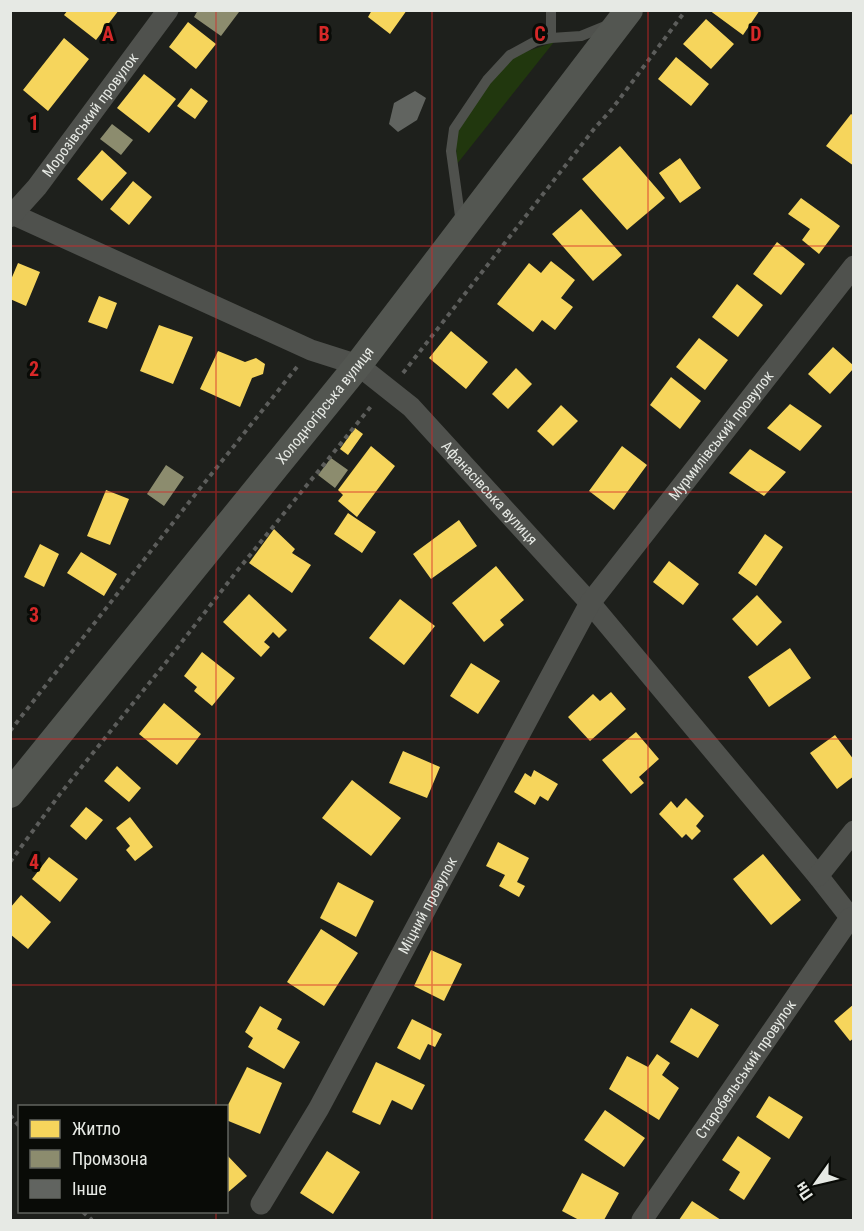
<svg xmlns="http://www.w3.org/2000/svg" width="864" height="1231" font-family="'Roboto Condensed',sans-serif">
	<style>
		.green { fill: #21370e }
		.homes { fill: #f6d55c }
		.industry { fill: #8c8c6e }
		.building { fill: #616460 }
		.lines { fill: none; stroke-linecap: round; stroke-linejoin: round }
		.path { stroke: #5c5d5b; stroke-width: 4; stroke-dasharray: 4.5 4.5; stroke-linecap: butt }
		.lane { stroke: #4f514d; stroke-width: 10 }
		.street { stroke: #4f514d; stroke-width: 21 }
		.secondary { stroke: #535651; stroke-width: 28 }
		.grid { fill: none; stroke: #d62828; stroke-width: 1.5; stroke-opacity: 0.55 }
		.labels { text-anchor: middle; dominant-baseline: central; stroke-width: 6; stroke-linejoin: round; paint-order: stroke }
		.street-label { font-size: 15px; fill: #e6e9e4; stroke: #090b07 }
		.grid-label { font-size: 20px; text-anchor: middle; font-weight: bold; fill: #d62828; stroke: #090b07; stroke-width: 6; stroke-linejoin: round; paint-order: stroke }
	</style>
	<rect width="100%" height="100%" fill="#1e201c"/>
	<path class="green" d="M554 42 457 164 455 127 508 58Z"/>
	<path class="homes" d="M68 10H119L96 40 64 15Z
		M372 10H407L390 34 368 17Z
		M709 10H760L743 35Z
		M706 19 734 44 711 69 683 44Z
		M188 22 216 44 196 69 169 47Z
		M64 38 89 59 48 111 23 90Z
		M676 57 709 84 691 106 658 79Z
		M144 74 176 99 149 133 117 108Z
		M191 88 208 101 195 119 177 106Z
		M851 114 854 116V166L826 146Z
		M620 146 665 198 627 230 582 179Z
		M102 150 127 173 102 201 77 179Z
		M680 158 701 188 680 203 659 173Z
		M133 181 152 197 129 225 110 209Z
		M801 198 840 226 819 254 802 240 810 229 788 214Z
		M581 209 622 255 593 281 552 234Z
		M777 242 805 264 781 295 753 274Z
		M551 261 575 280 561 298 573 307 555 330 542 320 533 332 497 304 529 263 541 273Z
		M18 263 40 272 26 306 10 299V282Z
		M737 284 763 305 738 337 712 317Z
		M99 296 117 303 107 329 88 322Z
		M159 325 193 337 173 384 140 371Z
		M451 331 488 362 466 389 429 358Z
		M699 338 728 360 705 390 676 367Z
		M833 347 854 366V368L830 394 808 374Z
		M218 351 245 362 256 358 265 364 263 374 252 378 240 407 200 389Z
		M516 368 532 384 508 409 492 394Z
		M671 377 701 401 680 429 650 405Z
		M790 404 822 426 800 451 767 428Z
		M561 405 578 421 553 446 537 431Z
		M355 428 363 434 348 455 340 449Z
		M371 446 395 466 357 517 338 501 343 495 338 490Z
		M622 446 647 465 614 510 589 491Z
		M750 449 786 472 764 496 729 473Z
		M106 490 129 499 110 545 87 536Z
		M348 513 376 532 362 553 334 534Z
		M459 520 477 546 431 579 413 554Z
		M274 529 295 549 292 553 311 565 292 593 249 563Z
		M765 534 783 547 756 586 738 573Z
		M40 544 59 554 44 587 24 577Z
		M81 552 117 574 104 596 67 573Z
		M669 561 699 584 683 605 653 582Z
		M496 566 524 600 500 620 504 625 484 642 452 603Z
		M249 594 287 630 279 638 273 632 264 642 270 647 261 657 223 622Z
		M757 595 782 622 757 646 732 619Z
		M400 599 435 626 404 665 369 638Z
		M790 648 811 678 769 707 748 677Z
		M202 652 235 678 212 706 194 691 197 687 184 676Z
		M471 663 500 681 478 714 450 696Z
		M611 692 626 709 590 741 568 717 593 694 600 701Z
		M164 703 201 734 177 765 139 734Z
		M636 732 659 759 639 777 644 783 631 794 602 760Z
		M835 735 854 760V776L837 789 810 753Z
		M403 751 440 767 427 798 389 783Z
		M117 766 141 788 129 802 104 781Z
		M534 770 558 784 548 801 540 796 535 805 514 792 525 773 531 777Z
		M352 780 401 818 371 856 322 818Z
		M686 798 704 816 696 826 701 831 692 840 686 834 682 838 659 814 671 801 677 808Z
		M86 807 103 820 86 840 70 826Z
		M130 817 153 847 135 861 126 850 130 846 116 828Z
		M498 842 529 858 517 882 525 886 519 897 499 886 505 875 486 866Z
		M763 854 801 900 771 925 733 879Z
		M49 857 78 879 60 902 32 879Z
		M338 882 374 901 356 937 320 918Z
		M21 895 51 922 28 949 10 934V908Z
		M321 929 358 953 324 1006 287 982Z
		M431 950 462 964 444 1001 414 986Z
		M854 1004V1038L850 1041 834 1021Z
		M260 1006 282 1019 277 1029 300 1042 284 1069 248 1047 253 1038 245 1032Z
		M691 1008 719 1025 698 1058 670 1042Z
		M412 1019 442 1034 435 1047 428 1044 420 1060 397 1048Z
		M657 1054 670 1063 662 1075 679 1088 659 1120 609 1089 627 1056 648 1067Z
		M376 1062 425 1085 412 1110 392 1100 380 1125 352 1112Z
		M247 1067 282 1083 260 1134 226 1120V1109Z
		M769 1096 803 1117 789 1139 756 1117Z
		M605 1110 645 1138 624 1167 584 1140Z
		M738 1136 771 1158 744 1200 729 1190 740 1172 722 1160Z
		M327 1151 360 1172 333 1214 300 1193Z
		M226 1154 247 1176 226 1194Z
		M582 1173 619 1193 604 1220H579L562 1211Z
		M692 1201 721 1220H679Z"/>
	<path class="industry" d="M198 10H237L239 12 221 36 194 17Z
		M112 124 133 140 121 155 100 139Z
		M331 458 348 470 335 488 318 475Z
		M166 465 184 477 164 506 147 494Z"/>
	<path class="building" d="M415 91 426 98 417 120 398 132 389 124 394 103Z"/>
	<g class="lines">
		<path class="path" d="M403 373 594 129 612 109 686 10
			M10 731 190 501 297 367
			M10 862 60 794 167 661 237 571 373 404
			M10 1115 20 1127
			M83 1212 92 1220"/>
		<path class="lane" d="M551 38V10
			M461 223 451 151 454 129 487 80 510 55 536 41 551 38 581 36 608 25"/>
		<g class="street">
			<path id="s1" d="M10 213 311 350 358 365 411 407 590 603 818 876 854 922"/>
			<path id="s2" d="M10 217 37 187 168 10"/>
			<path d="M818 876 854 831"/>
			<path id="s3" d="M261 1204 319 1108 590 603 854 266"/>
			<path id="s4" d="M642 1220 850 918"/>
		</g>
		<path class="secondary" id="s5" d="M10 794 358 365 629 10"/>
	</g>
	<path class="grid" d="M216 10V1106M432 10V1220M648 10V1220M10 246H854M10 492H854M10 739H854M10 985H854M216 1212V1220"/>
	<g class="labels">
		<g class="street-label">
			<text stroke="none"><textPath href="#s2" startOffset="130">Морозівський провулок</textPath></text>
			<text stroke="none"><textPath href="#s5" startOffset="500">Холодногірська вулиця</textPath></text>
			<text stroke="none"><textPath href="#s3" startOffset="898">Мурмилівський провулок</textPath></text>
			<text stroke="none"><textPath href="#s1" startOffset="564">Афанасівська вулиця</textPath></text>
			<text stroke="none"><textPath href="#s3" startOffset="342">Міцний провулок</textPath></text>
			<text stroke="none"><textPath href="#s4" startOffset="183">Старобельський провулок</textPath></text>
		</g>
	</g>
	<g class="grid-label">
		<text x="108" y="41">A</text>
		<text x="324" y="41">B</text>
		<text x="540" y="41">C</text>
		<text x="756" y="41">D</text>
		<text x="34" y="130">1</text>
		<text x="34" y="376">2</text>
		<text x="34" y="622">3</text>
		<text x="34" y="869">4</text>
	</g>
	<rect width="864" height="1231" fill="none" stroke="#e6e9e4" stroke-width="24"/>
	<rect x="18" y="1105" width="210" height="108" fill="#090b07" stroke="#61645f" stroke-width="1.5"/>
	<rect x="30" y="1120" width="30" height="18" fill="#f6d55c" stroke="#61645f" stroke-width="1.5"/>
	<text x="72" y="1135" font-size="18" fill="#e6e9e4">Житло</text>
	<rect x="30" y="1150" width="30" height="18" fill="#8c8c6e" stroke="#61645f" stroke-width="1.5"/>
	<text x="72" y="1165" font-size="18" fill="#e6e9e4">Промзона</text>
	<rect x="30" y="1180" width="30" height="18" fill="#616460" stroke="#61645f" stroke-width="1.5"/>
	<text x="72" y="1195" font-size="18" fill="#e6e9e4">Інше</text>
	<g transform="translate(816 1183) rotate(236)" stroke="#090b07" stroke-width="4.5" paint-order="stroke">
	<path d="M0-4.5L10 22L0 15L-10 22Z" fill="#e6e9e4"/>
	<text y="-9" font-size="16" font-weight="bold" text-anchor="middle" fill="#e6e9e4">Пн</text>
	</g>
</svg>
